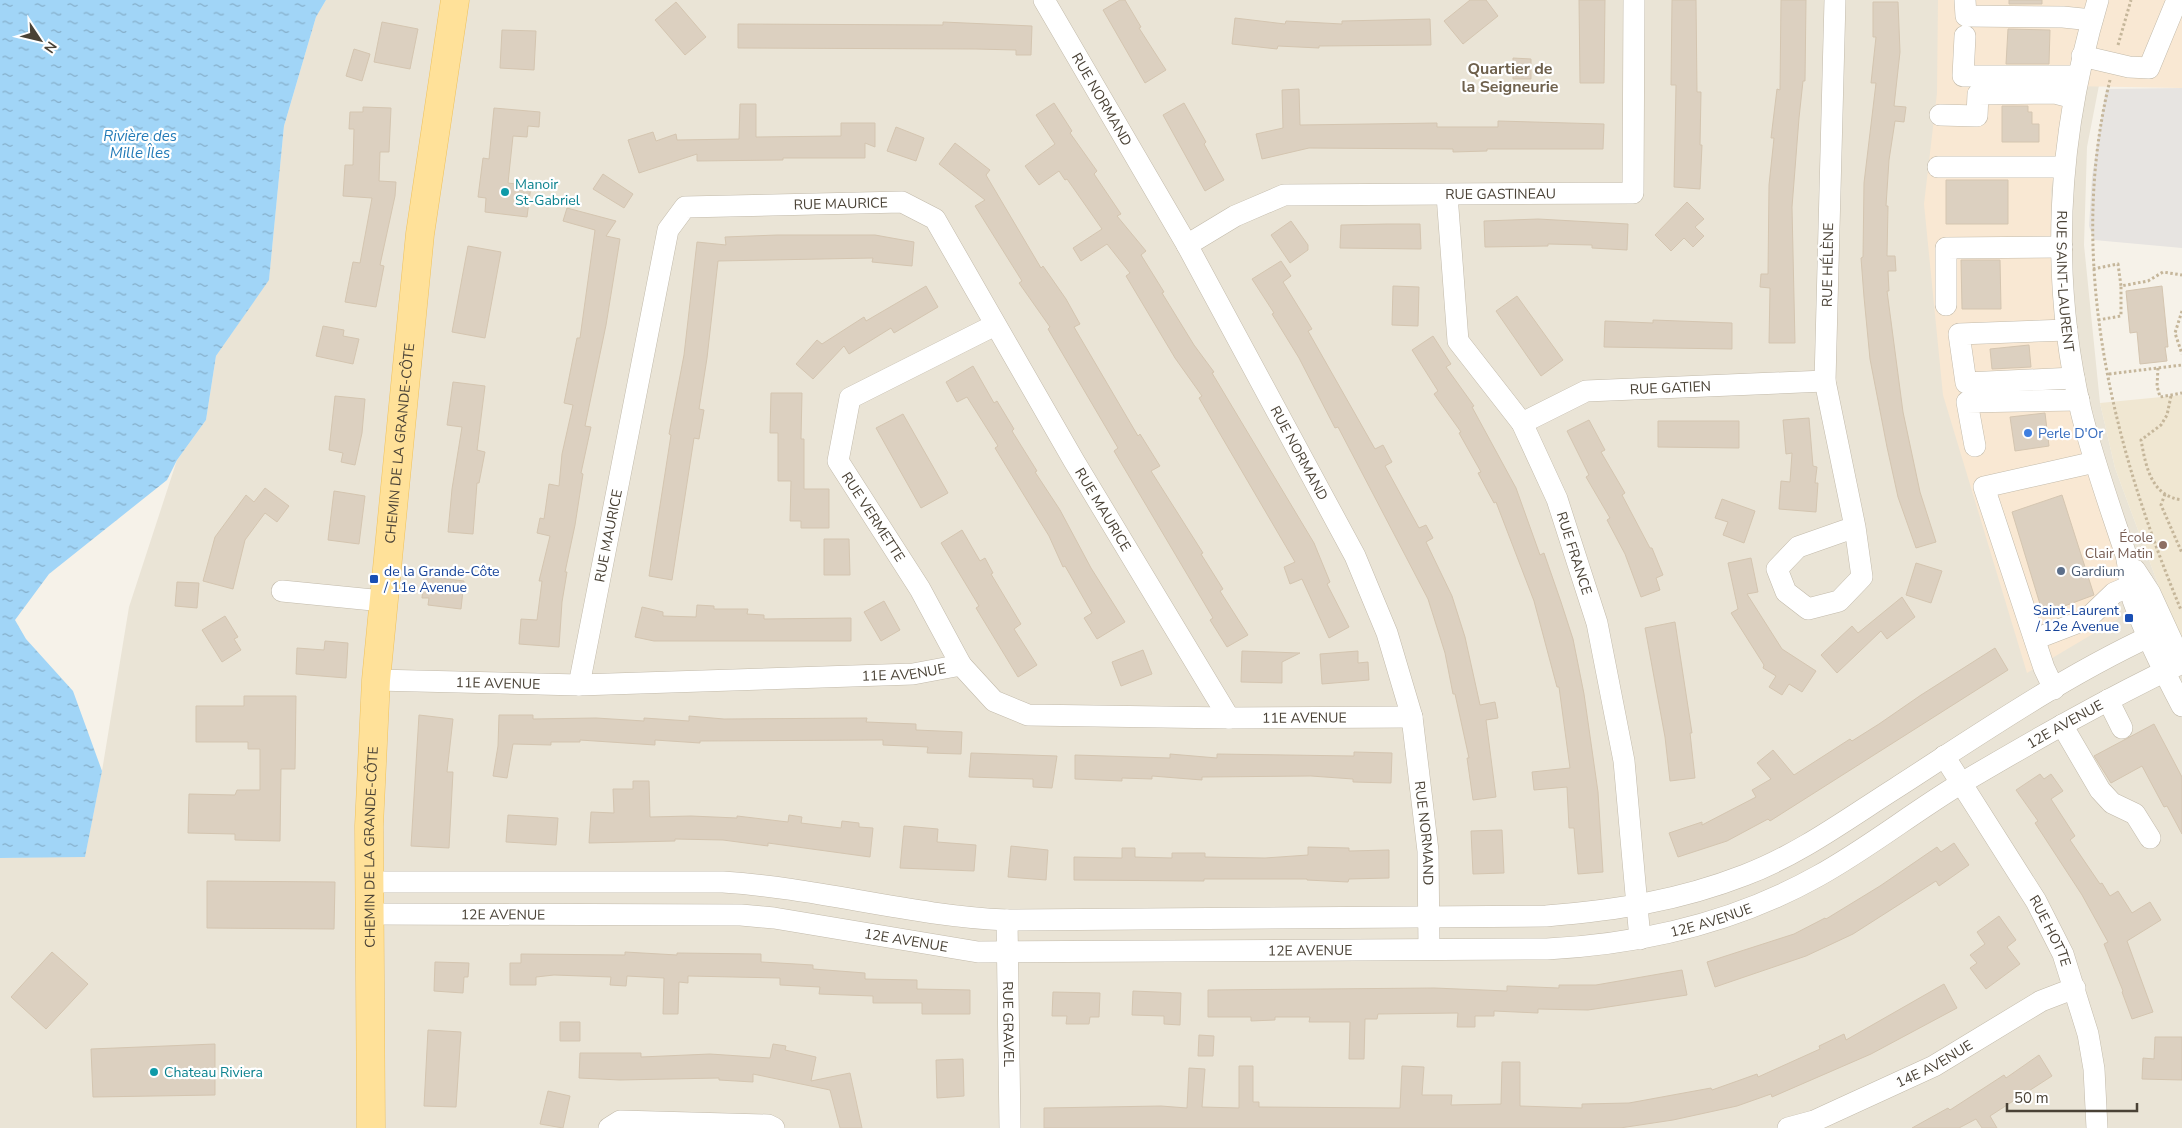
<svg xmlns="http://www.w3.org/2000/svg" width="2182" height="1128" font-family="'Nunito Sans',sans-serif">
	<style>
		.residential { fill: #eae4d6 }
		.commercial { fill: #f9e8d3 }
		.education { fill: #f0e7d2 }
		.parking { fill: #e7e4e1 }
		.water { fill: url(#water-ripples) }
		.building { fill: #dcd0c0; stroke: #d4c5b0 }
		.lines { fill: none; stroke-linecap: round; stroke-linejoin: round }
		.minor-casing { stroke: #c2baaa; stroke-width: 22 }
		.major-casing { stroke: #efc25e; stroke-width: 29 }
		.path { stroke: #c5b69a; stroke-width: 3; stroke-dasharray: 2.5 2.5; stroke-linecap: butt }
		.minor { stroke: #fff; stroke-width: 21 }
		.major { stroke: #ffe199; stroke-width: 28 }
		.culture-dot { fill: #0f9aa8; stroke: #fff; stroke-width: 2 }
		.shop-dot { fill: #3f7fe0; stroke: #fff; stroke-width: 2 }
		.education-dot { fill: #8d6e63; stroke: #fff; stroke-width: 2 }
		.service-dot { fill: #5c6f8a; stroke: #fff; stroke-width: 2 }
		.transit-dot { fill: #1a4fb4; stroke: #fff; stroke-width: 2 }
		.labels { text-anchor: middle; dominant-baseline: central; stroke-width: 4.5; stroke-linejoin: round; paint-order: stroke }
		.street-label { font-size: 14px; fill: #4a4236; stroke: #fff }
		.culture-label { font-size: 14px; fill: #0d838f; stroke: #fff; text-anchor: start }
		.shop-label { font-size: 14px; fill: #366cbe; stroke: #fff; text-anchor: start }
		.education-label { font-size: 14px; fill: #785e54; stroke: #fff; text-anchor: end }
		.transit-label { font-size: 14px; fill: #164399; stroke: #fff; text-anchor: start }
		.service-label { font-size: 14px; fill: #4e5e75; stroke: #fff; text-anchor: start }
		.water-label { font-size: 15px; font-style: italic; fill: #237bb8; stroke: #fff }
		.quarter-label { font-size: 16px; font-weight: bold; fill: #6e604c; stroke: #fff }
	</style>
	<defs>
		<pattern id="water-ripples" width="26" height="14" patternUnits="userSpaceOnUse" patternTransform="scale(1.25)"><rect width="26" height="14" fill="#a1d5f7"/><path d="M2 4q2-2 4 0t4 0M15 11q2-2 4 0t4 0" fill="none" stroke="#85aec9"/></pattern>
	</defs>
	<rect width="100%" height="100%" fill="#f6f2e9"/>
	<path class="residential" d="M326 0H2124L2108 39 2087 147 2084 245 2100 403 2115 468 2172 622 2182 644V1128H0V858L85 856 102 771 129 607 177 460 206 420 216 356 269 279 284 126 316 17Z"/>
	<path class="commercial" d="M1938 0H2182V88L2069 86 2051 191 2055 297 2068 388 2117 564 2118 619 2027 673 1943 395 1924 204 1937 93Z"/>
	<path class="education" d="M2182 395V644L2172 622 2115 468 2100 403Z"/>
	<path class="parking" d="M2182 88V248L2094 240 2089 226 2092 177 2106 89Z"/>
	<path class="water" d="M0 0H326L316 17 284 126 269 280 216 356 206 420 177 460 167 480 49 574 15 620 26 639 73 691 102 771 85 857 0 858Z"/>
	<path class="building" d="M1120 0H1125L1141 27 1139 28 1166 70 1145 83 1103 10Z
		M1470 0H1486L1498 16 1463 44 1444 21Z
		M1579 0H1605L1604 83H1580Z
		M1672 0H1696L1697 92H1701L1700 145H1702L1700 189 1674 187 1676 85H1671Z
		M1781 0H1806L1805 81H1803L1799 118 1792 207 1795 343H1769L1770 288 1760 287 1761 274H1768L1769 185 1774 138H1771L1777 89 1780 90Z
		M2009 0H2042V4H2009Z
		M676 2 706 37 685 55 655 20Z
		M1873 2H1898L1900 52 1894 106 1906 107 1904 122 1895 121 1889 160 1886 206H1888L1887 256H1895L1896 271H1888L1889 291H1887L1903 412 1920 492 1936 542 1916 548 1898 497 1887 447 1870 359 1864 297 1861 258 1863 257 1864 183 1876 83H1871L1876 37H1873Z
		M1235 18 1285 24 1286 21 1342 24V21L1430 19 1431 45 1319 46V48L1278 46 1277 49 1232 44Z
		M382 22 418 29 410 69 374 62Z
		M943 22 1032 26 1031 55H1016V50L976 49 738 48V24L943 25Z
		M2008 29 2050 30 2049 64H2006Z
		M502 30 536 31 534 70 500 68Z
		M354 49 370 54 362 81 346 76Z
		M1513 58 1531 59V79H1513Z
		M1299 89 1300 125 1437 123V127H1498V121L1604 124 1603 149H1487V151L1453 152V149L1309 148 1262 159 1256 134 1283 128 1282 90Z
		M1054 103 1072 131 1070 133 1097 171 1094 174 1121 214 1117 216 1146 251 1141 255 1164 292 1162 293 1194 345 1214 372 1212 373 1314 543 1330 582 1327 584 1349 627 1329 638 1302 579 1290 584 1284 567 1295 562 1199 398 1202 396 1175 358 1126 276 1130 273 1107 244 1081 261 1073 248 1102 229 1067 179 1065 180 1059 171 1039 185 1025 166 1055 144 1036 115Z
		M1184 103 1206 142 1204 144 1224 180 1205 191 1163 115Z
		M740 104H756V137L841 136V123H875V147L865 143V158H783V160L697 161V154L639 173 628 140 653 132 656 141 676 134 677 140 739 139Z
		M2002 106H2028V112H2032V124H2039V142H2002Z
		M363 107 391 108 389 152H380L379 181 396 182 395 196 380 265 384 266 376 307 345 302 353 262 360 263 372 198 343 196 345 165H353L354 129H349L350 112H363Z
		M494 108 540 112 539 127 528 126 527 137 513 136 508 183 531 186 527 217 485 212 486 198 478 197 483 158 489 159Z
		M896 127 924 138 916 161 887 151Z
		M955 143 990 170 986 175 1041 268 1043 266 1066 299 1080 324 1074 327 1138 436 1140 434 1160 466 1151 471 1203 553 1201 554 1223 589 1220 591 1248 635 1227 647 1210 620 1213 618 1114 451 1118 448 1048 329 1050 327 1019 283 1022 281 975 206 985 200 939 164Z
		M603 174 633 194 624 208 593 189Z
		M1946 180H2008V224H1946Z
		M1687 202 1704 219 1695 227 1704 236 1693 247 1684 238 1671 251 1655 235Z
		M567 208 616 221 606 236 620 239 606 325 585 426 591 427 581 473 583 474 575 525 565 572H567L562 602 559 647 519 644 521 619 537 620 542 581H539L550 536 537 533 540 518 544 519 549 484 559 486 562 454 573 405 564 403 577 338H580L595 230 563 221Z
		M1538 219 1628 224 1627 250 1592 248V245L1548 244V246L1485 247 1484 221Z
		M1291 221 1308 245V250L1290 263 1271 235Z
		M1387 224H1420L1421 249 1340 248 1341 225Z
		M777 235H875L914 242 912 266 872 262 873 258 718 261 707 358 699 409 704 410 699 439 694 438 672 580 649 576 671 435 669 434 684 355 697 242 726 245 725 237Z
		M468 246 501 252 485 338 452 332Z
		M1961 260H2000L2001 309H1962Z
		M1281 261 1291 276 1283 282 1312 329 1308 331 1375 449 1383 445 1392 462 1385 466 1419 528 1426 525 1433 538 1426 542 1452 596 1465 637 1480 705 1495 702 1498 718 1486 720 1496 797 1473 800 1467 758H1469L1455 694H1453L1445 653 1428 599 1338 427 1335 428 1299 358 1272 314 1274 313 1252 279Z
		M926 286 938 307 894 333 891 328 849 354 844 346 813 379 796 364 817 340 822 344 864 317 866 321Z
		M1393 286 1419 287 1418 326 1392 325Z
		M2162 286 2168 347H2165L2167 361 2140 364 2137 332 2130 333 2126 291Z
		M1517 296 1563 360 1541 376 1496 311Z
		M1653 320 1732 323V349L1604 347 1605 321 1653 323Z
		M323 326 344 330 343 336 359 339 353 364 316 356Z
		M1433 336 1451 364 1446 367 1474 406 1472 407 1516 488 1540 555 1544 553 1561 602 1573 639 1584 694 1598 792 1603 872 1578 874 1574 828H1569L1567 787 1534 790 1532 772 1570 768 1559 687H1557L1534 601 1496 502 1494 503 1478 473 1481 472 1459 433 1461 432 1434 394 1438 391 1412 350Z
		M2029 345 2031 367 1992 369 1990 349Z
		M973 366 994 403 997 401 1014 429 1012 431 1037 471 1035 472 1060 510 1091 568 1125 622 1097 639 1084 618 1092 613 1065 566 1063 567 1049 536 995 448 998 446 967 397 957 402 946 382Z
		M453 382 485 386 477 450 485 452 479 483H477L473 534 448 532 452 489 462 427 447 425Z
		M771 393H802L801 439H804V489H829V528H801V521H790L791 481H778V433H770Z
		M335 396 365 399 362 433 355 465 341 462 343 453 329 450Z
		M2045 413 2049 446 2015 451 2010 417Z
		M903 414 948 493 921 508 876 428Z
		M1809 418 1813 466 1817 467 1815 483H1818L1816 512 1779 509 1781 481 1790 482 1792 453 1786 454 1783 420Z
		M1589 420 1605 450 1601 452 1625 493 1622 495 1650 548H1652L1663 575 1656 578 1660 590 1641 597 1625 554 1607 520 1610 518 1586 477 1589 475 1567 431Z
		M1658 421H1739V448L1658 447Z
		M265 488 289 506 277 522 265 513 245 540 233 589 203 581 215 537 246 495 254 502Z
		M334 491 365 496 359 544 328 540Z
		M2062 495 2094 595 2043 614 2012 512Z
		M1722 499 1755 511 1744 543 1723 535 1728 522 1715 518Z
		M962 530 980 561 985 558 993 573 991 574 1021 624 1014 629 1037 665 1018 677 976 608 979 606 941 543Z
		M824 539H849L850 575H824Z
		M1751 558 1758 592 1747 594 1782 649 1816 671 1802 692 1789 684 1782 695 1769 687 1776 676 1763 668 1764 665 1731 613 1738 609 1728 563Z
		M1916 563 1942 571 1931 603 1906 595Z
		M424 576 464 581 461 609 428 605 429 598H422Z
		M177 582 199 583 197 608 175 606Z
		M1902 597 1915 617 1887 639 1881 631 1837 673 1821 655 1852 626 1858 633Z
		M884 601 900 630 881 641 864 612Z
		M697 605 714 606V609H748L747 614 764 615V619L851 618V641H654L635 637 642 607 663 612V616L696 617Z
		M225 616 238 637 234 639 241 650 222 662 202 630Z
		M1675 622 1692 733H1690L1695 778 1670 781 1665 737 1645 628Z
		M325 641 348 643 346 678 296 674 297 648 324 650Z
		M1995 648 2008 670 1770 821 1768 819 1727 841 1678 857 1669 833 1702 822V825L1756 797 1752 790 1771 779 1757 763 1773 750 1794 775 1850 739 1852 741 1879 724 1921 695Z
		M1143 650 1152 674 1121 686 1112 662Z
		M1242 651 1300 653 1282 662V683L1241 682Z
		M1358 651V663L1368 662 1369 680 1322 684 1320 654Z
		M244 696H296L295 769H281L280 841 235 840V834L188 833 189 794 235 795 237 790H260V749H248V742H196V706H244Z
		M419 715 453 719 447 772H453L449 848 411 846Z
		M499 715H533V719L596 718 644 721V718L689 721V716L724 719 867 718 866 722 916 724V730L962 732 961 754 927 753 928 747 883 745V740L700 741V743L655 740V745L580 740V742H551V745L513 744 507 778 493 776 498 746Z
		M2154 724 2182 777V834L2167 806 2164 807 2142 766 2111 783 2094 756Z
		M1354 752 1392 753 1391 783 1353 782V779L1311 776 1202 777V780L1152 776V779L1122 778V781L1075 779V755L1170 758V754L1217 758V754L1354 756Z
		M971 753 1057 756 1052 788 1033 787V779L969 777Z
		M2040 774 2044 779 2051 774 2063 791 2051 799 2075 836 2070 840 2100 884 2102 883 2110 896 2118 891 2132 913 2150 902 2161 920 2127 941 2153 1012 2132 1019 2122 992 2123 991 2104 944 2108 942 2082 895 2035 823 2038 821 2016 790Z
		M633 781H649L650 817 691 816 737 818V816L788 822 789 815 802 817 801 823 841 828 842 821 859 823V827L873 828 870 857 768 843V846L723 840 675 839V841L589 843 591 812 614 813 613 789H633Z
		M508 815 558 818 556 845 506 842Z
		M904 826 938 829 937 842 976 845 974 871 900 868Z
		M1502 830 1504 873 1473 874 1471 831Z
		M1954 843 1969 865 1939 886 1936 881 1853 934 1806 956 1715 987 1707 962 1794 934 1825 918 1826 919 1880 886 1937 847 1941 852Z
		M1011 846 1048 850 1046 880 1008 877Z
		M1308 847 1349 848V851L1389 850V878L1349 879 1348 882 1307 880V879H1204V881L1074 880V857L1122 858V848H1135V857L1172 858V853H1205V857L1265 858 1308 855Z
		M207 881 335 882 334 929 207 928Z
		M1999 916 2016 940 2007 947 2020 964 1986 989 1970 968 1977 963 1970 955 1985 944 1977 932Z
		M52 952 88 984 46 1029 11 997Z
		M625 952 677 955V953L761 954V962L813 965V969L865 973V979L917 980V989L970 990V1014H922V1003H873V996L819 994 820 987 780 985V978L688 976V983L679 982 678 1014H663L664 978 627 976 626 986 610 985 611 977 554 975 536 977V985H510V963H521V954L625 955Z
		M435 962 469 963 468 977H464L463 993 434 991Z
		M1682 970 1687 995 1588 1010 1538 1009V1013L1494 1011V1016H1475V1027H1457L1458 1013 1378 1014 1377 1019H1365L1364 1059H1349L1350 1022H1309L1310 1017H1275V1020L1251 1021V1017H1208V990L1434 988 1507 991V986L1559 988V985H1596Z
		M1944 984 1957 1008 1871 1054 1772 1097 1771 1094 1737 1106 1673 1120 1620 1128H1044V1108L1161 1106 1187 1108 1189 1068 1205 1069 1202 1107 1239 1108V1066H1253V1102H1259V1107L1400 1108 1402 1066 1424 1067 1422 1095H1452L1451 1105 1501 1104 1502 1062H1520V1106L1582 1108V1104L1629 1103 1711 1088 1712 1090 1757 1074 1758 1077 1820 1049 1819 1046 1844 1034 1846 1040Z
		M1133 991 1181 993 1180 1025 1164 1024V1016L1132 1015Z
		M1053 992 1100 993 1099 1017H1090L1089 1024H1066L1067 1016H1052Z
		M560 1022H580V1041H560Z
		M428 1030 461 1032 456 1107 424 1106Z
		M1199 1035 1214 1036 1213 1056H1198Z
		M2155 1037H2182V1080L2142 1079 2143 1058 2154 1059Z
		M215 1044V1095L93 1097 91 1049Z
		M773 1044 786 1046 785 1050 816 1057 811 1081 850 1073 862 1128H840L830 1090 753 1074V1082L719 1080V1078L620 1080 579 1078 580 1053H641V1057L710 1054 770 1058Z
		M2039 1055 2052 1076 1990 1116 1997 1128H1982L1976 1119 1959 1128H1912L1948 1108 1950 1110 2004 1075 2006 1078Z
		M963 1059 964 1096 937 1098 936 1060Z
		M548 1091 570 1096 563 1128 540 1124Z"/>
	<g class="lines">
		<defs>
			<g id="minor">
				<path id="s1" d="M1044 0 1187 245 1355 556 1387 633 1412 717 1428 851 1429 949"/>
				<path d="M1835 0 1825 381 1855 527 1862 577 1839 601 1808 609 1786 592 1777 569 1798 547 1855 527"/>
				<path d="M1965 0 1966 16 2063 17 2092 20"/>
				<path id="s2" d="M2098 0C2058 134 2049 274 2081 411 2093 460 2110 507 2126 555 2130 569 2128 586 2133 600 2146 636 2164 672 2182 706"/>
				<path d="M1965 36 1963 76H2078"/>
				<path d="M2082 56 2129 67 2149 68 2177 0"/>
				<path d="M1940 115 1977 116 1978 94 2055 93 2074 98"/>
				<path d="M1938 167H2064"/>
				<path id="s3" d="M1447 195 1458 341 1522 423 1557 499 1597 623 1624 761 1640 939"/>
				<path id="s4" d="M1187 245 1235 216 1284 195 1633 193 1634 0"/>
				<path d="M1946 305V248L2062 247"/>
				<path d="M2067 330 1959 334 1966 383 2074 378"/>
				<path id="s5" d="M1522 423 1586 391 1825 381"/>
				<path d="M1975 446 1967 402 2079 400"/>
				<path d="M2135 570 2150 593 2182 663"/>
				<path d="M282 591 383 601"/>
				<path d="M2035 639 2087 619 2114 593 2142 581"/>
				<path d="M961 665 920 589 838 461 850 398 995 325"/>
				<path id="s6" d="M376 680 579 685 913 674 961 665 994 701 1028 715 1229 718 1412 717"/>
				<path id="s7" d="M579 685 668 230 685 207 902 202 935 219 1074 461 1229 718"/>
				<path d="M2054 689 2044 668 1984 487 2095 462"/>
				<path d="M2108 700 2122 728"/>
				<path d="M2062 725 2100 790 2112 803 2135 814 2150 838"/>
				<path id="s8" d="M1944 756 2036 901 2063 954 2088 1034 2094 1069 2097 1128"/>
				<path d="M369 882H723C818 888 912 916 1007 920L1546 916C1617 910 1678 901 1745 875 1800 854 1847 819 1896 788 1983 732 2071 671 2166 629"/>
				<path id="s9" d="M369 914 741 915 774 918 978 952 1547 949C1641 944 1734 923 1818 876 1867 849 1912 813 1960 784 2033 741 2106 699 2182 663"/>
				<path id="s10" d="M1007 920 1010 1128"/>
				<path d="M609 1128 620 1121 768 1125 774 1128"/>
				<path id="s11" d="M1788 1128 1814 1121 1934 1066 2041 1001 2075 988"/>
			</g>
			<g id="major">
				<path id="s12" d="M371 1128 369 826 376 680 420 234 455 0"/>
			</g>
		</defs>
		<use href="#minor" class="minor-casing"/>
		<use href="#major" class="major-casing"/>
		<path class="path" d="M2118 45 2131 0
			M2110 80C2066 259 2112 444 2181 610
			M2093 269 2118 264 2121 286 2148 281 2163 272 2182 275
			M2182 311 2175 333 2182 354
			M2098 320 2121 316V286
			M2158 368 2157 386 2160 397 2182 393
			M2109 374 2182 365
			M2171 396 2167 415 2161 425 2141 440C2146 467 2151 496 2182 500
			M2165 494 2161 505 2182 553"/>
		<use href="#minor" class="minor"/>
		<use href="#major" class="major"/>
	</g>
	<g class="culture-dot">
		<circle cx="505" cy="192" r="5"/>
		<circle cx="154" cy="1072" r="5"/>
	</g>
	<circle class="shop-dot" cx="2028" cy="433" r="5"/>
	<circle class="education-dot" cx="2163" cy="545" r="5"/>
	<circle class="service-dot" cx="2061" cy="571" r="5"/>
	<g class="transit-dot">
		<rect x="369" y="574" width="10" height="10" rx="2.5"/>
		<rect x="2124" y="613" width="10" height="10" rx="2.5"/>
	</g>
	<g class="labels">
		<g class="street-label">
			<text stroke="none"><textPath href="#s1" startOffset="115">RUE NORMAND</textPath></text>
			<text stroke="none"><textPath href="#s4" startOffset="326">RUE GASTINEAU</textPath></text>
			<text stroke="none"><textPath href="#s7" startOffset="648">RUE MAURICE</textPath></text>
			<text transform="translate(1828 265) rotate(-89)">RUE HÉLÈNE</text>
			<text stroke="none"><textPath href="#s2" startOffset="285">RUE SAINT-LAURENT</textPath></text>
			<text stroke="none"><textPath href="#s5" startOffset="156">RUE GATIEN</textPath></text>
			<text stroke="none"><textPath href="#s12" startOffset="686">CHEMIN DE LA GRANDE-CÔTE</textPath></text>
			<text stroke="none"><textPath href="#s1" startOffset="520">RUE NORMAND</textPath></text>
			<text stroke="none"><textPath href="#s7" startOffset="1082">RUE MAURICE</textPath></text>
			<text transform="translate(873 517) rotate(57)">RUE VERMETTE</text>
			<text stroke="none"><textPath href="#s7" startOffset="152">RUE MAURICE</textPath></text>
			<text stroke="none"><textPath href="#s3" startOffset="391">RUE FRANCE</textPath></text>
			<text stroke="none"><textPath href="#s6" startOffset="528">11E AVENUE</textPath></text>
			<text stroke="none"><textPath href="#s6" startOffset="122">11E AVENUE</textPath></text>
			<text stroke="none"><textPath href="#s6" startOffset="948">11E AVENUE</textPath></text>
			<text stroke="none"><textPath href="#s9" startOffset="1754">12E AVENUE</textPath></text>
			<text stroke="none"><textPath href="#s1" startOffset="925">RUE NORMAND</textPath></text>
			<text stroke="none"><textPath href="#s12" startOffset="281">CHEMIN DE LA GRANDE-CÔTE</textPath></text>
			<text stroke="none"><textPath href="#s9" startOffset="134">12E AVENUE</textPath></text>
			<text stroke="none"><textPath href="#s9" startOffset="1348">12E AVENUE</textPath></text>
			<text stroke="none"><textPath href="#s8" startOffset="205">RUE HOTTE</textPath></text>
			<text stroke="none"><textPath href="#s9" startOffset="539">12E AVENUE</textPath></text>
			<text stroke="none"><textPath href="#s9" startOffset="944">12E AVENUE</textPath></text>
			<text stroke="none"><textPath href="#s10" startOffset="104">RUE GRAVEL</textPath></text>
			<text stroke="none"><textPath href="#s11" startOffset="160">14E AVENUE</textPath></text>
		</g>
		<g class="culture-label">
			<text x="515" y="184">Manoir<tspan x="515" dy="16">St-Gabriel</tspan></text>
			<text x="164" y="1072">Chateau Riviera</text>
		</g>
		<g class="shop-label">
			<text x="2038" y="433">Perle D'Or</text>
		</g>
		<g class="education-label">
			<text x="2153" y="537">École<tspan x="2153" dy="16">Clair Matin</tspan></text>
		</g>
		<g class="transit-label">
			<text x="384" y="571">de la Grande-Côte<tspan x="384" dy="16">/ 11e Avenue</tspan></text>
			<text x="2119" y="610" text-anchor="end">Saint-Laurent<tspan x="2119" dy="16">/ 12e Avenue</tspan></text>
		</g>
		<g class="service-label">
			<text x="2071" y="571">Gardium</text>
		</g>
		<g class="water-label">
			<text x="140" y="136">Rivière des<tspan x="140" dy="17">Mille Îles</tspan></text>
		</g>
		<g class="quarter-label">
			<text x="1510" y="69">Quartier de<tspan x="1510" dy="18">la Seigneurie</tspan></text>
		</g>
	</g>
	<g transform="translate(40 40) rotate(125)" stroke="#ffffff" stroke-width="4" paint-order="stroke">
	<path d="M0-4L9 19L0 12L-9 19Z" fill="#4a4236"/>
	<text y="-8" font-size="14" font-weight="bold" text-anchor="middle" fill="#4a4236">N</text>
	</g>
	<path d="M2007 1103v8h130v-8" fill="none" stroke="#4a4236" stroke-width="2.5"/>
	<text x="2014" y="1103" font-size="15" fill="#4a4236" stroke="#ffffff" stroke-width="4" paint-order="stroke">50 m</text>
</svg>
